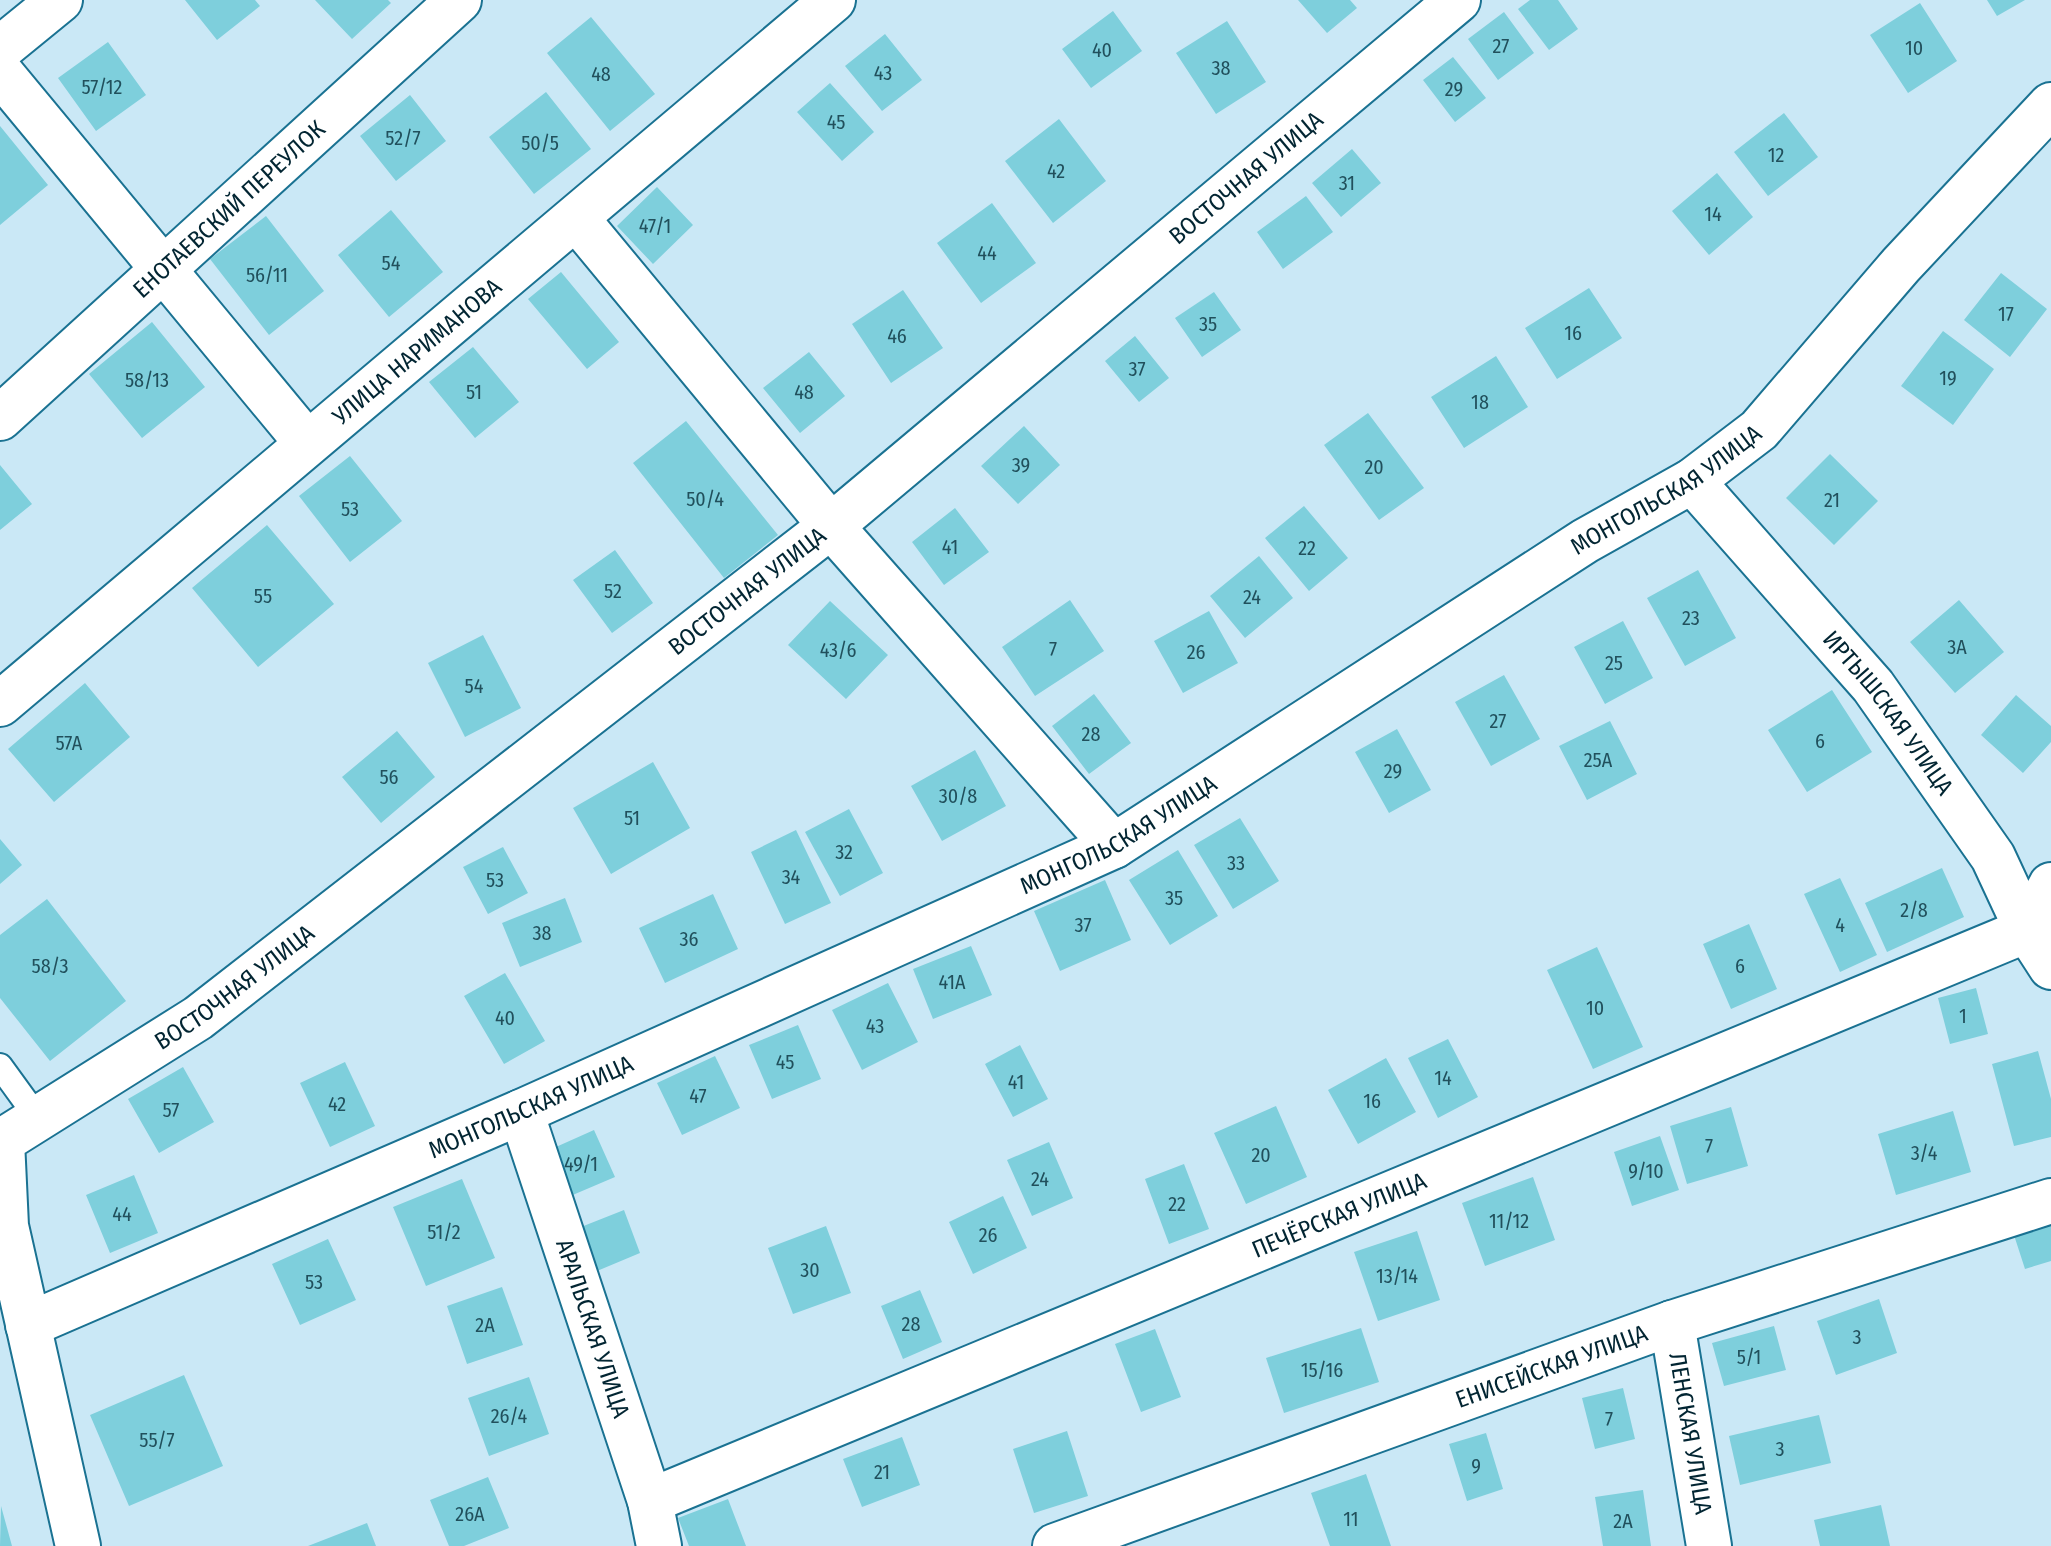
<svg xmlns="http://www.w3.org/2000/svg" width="2051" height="1546" font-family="'Fira Sans Condensed',sans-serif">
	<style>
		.building { fill: #7ecfdc }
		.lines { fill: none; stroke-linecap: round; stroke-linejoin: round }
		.lane-casing { stroke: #1a7292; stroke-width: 28 }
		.street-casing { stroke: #1a7292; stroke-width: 48 }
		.lane { stroke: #fff; stroke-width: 24 }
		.street { stroke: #fff; stroke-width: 44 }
		.labels { text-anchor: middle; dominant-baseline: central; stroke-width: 8; stroke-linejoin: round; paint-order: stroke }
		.number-label { font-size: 20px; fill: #21505c }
		.street-label { font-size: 24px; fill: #022532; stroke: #fff }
	</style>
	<rect width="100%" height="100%" fill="#cae8f6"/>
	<path class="building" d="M185 0H255L260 6 217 40Z
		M315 0H388L391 3 352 39Z
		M1298 0H1350L1357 8 1327 33Z
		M1530 0H1558L1578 29 1549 50 1518 9Z
		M1987 0H2025L1997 16Z
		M1920 3 1957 61 1908 93 1870 35Z
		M1113 11 1142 51 1091 88 1062 49Z
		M1504 12 1534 53 1498 80 1468 39Z
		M591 17 655 94 610 131 547 53Z
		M1227 21 1266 82 1216 114 1176 53Z
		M885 34 922 80 882 111 845 66Z
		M108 42 146 95 96 131 58 78Z
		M1453 57 1486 98 1455 122 1423 80Z
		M830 83 874 132 842 161 797 112Z
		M546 92 591 149 534 194 489 137Z
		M410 95 446 141 396 181 360 136Z
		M1784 113 1818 157 1768 196 1734 152Z
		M1059 119 1106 181 1053 223 1005 161Z
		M0 126 48 185 0 225Z
		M1352 149 1381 183 1341 217 1312 183Z
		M1717 173 1753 217 1709 255 1672 211Z
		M657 187 693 225 653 264 617 226Z
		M1306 196 1333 232 1283 269 1257 232Z
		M992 203 1036 263 981 303 937 243Z
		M391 210 443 272 389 317 338 255Z
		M266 216 324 291 269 335 210 259Z
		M561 272 619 342 587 369 528 299Z
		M2001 273 2047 309 2010 357 1964 320Z
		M1589 288 1622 338 1557 379 1525 328Z
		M903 290 943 348 891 383 852 324Z
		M1214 292 1241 330 1202 357 1175 318Z
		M152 322 205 387 142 438 89 374Z
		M1943 331 1994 369 1953 425 1901 386Z
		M1135 336 1169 378 1139 402 1105 361Z
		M473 347 519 402 475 438 429 382Z
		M809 352 845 396 800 433 763 388Z
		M1496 356 1528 407 1464 448 1431 397Z
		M1368 413 1424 488 1379 520 1324 445Z
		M686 421 778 535 724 578 633 463Z
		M1024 426 1060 465 1018 504 981 466Z
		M1830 454 1878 501 1834 545 1786 498Z
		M350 456 402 521 350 562 299 496Z
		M0 465 32 504 0 530Z
		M1304 506 1348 558 1309 591 1265 538Z
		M955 508 989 552 944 585 912 542Z
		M267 525 334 604 258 667 192 588Z
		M615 550 653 603 612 633 573 580Z
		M1259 556 1293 598 1245 638 1210 596Z
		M1698 570 1736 638 1685 666 1647 598Z
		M1070 600 1104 651 1035 696 1002 647Z
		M1959 600 2004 652 1955 693 1910 642Z
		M830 601 888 655 846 699 788 645Z
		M1209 611 1238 663 1183 693 1154 641Z
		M1623 621 1653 678 1605 704 1574 647Z
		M483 635 521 708 465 737 428 663Z
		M1504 675 1540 739 1491 766 1455 702Z
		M85 683 130 737 54 802 8 749Z
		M1832 690 1872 752 1807 792 1768 730Z
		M1094 694 1131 743 1089 774 1052 726Z
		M2016 695 2051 726V742L2023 773 1981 735Z
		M1610 721 1637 774 1587 800 1559 746Z
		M1397 729 1431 790 1389 813 1355 752Z
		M397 731 435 777 381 823 342 777Z
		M975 750 1006 806 942 841 911 786Z
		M653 762 690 828 611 874 573 808Z
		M849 809 883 873 840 896 805 832Z
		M1240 818 1279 881 1233 909 1194 845Z
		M796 830 831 903 785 924 751 852Z
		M0 839 22 865 0 884Z
		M503 847 528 893 488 914 463 867Z
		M1178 850 1218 916 1170 945 1129 880Z
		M1942 868 1964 917 1887 952 1865 903Z
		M1840 878 1877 955 1840 972 1804 894Z
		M1105 880 1131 940 1060 971 1034 911Z
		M713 894 738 949 665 983 639 928Z
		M565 898 582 942 520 967 502 923Z
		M47 899 126 1001 50 1061 0 998V935Z
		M1749 924 1777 989 1731 1009 1703 944Z
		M971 946 992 995 933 1019 913 969Z
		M1597 947 1643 1047 1593 1069 1547 970Z
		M505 973 545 1041 504 1064 464 996Z
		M888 983 918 1042 862 1070 832 1010Z
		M1976 988 1988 1034 1950 1044 1938 998Z
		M798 1025 821 1079 772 1099 749 1045Z
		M1448 1039 1478 1097 1438 1118 1408 1058Z
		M1020 1045 1048 1099 1013 1117 985 1064Z
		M2038 1051 2051 1099V1137L2014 1146 1992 1064Z
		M715 1056 740 1108 682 1135 657 1083Z
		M1386 1058 1416 1112 1358 1144 1328 1090Z
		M345 1062 375 1126 330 1147 300 1083Z
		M183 1067 214 1122 159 1153 128 1099Z
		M1276 1106 1307 1177 1246 1204 1214 1133Z
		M1731 1107 1748 1166 1687 1184 1670 1126Z
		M1953 1111 1971 1172 1896 1195 1878 1134Z
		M594 1130 615 1177 568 1197 547 1151Z
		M1660 1136 1679 1190 1632 1206 1614 1152Z
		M1049 1142 1073 1198 1032 1216 1007 1160Z
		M1184 1164 1209 1229 1169 1244 1145 1179Z
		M134 1175 158 1233 110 1253 86 1195Z
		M1533 1177 1555 1240 1485 1266 1462 1203Z
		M462 1179 495 1258 426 1286 393 1207Z
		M1003 1196 1027 1248 973 1274 949 1222Z
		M624 1210 640 1253 597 1271 581 1227Z
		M2051 1220V1261L2025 1269 2013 1232Z
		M826 1226 851 1293 793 1314 768 1248Z
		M1417 1231 1440 1300 1378 1321 1354 1252Z
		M328 1239 356 1300 300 1325 272 1264Z
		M502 1287 523 1345 467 1364 447 1306Z
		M920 1290 942 1342 903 1359 881 1306Z
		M1879 1299 1897 1353 1836 1375 1817 1321Z
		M1774 1326 1786 1370 1724 1386 1712 1343Z
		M1361 1328 1379 1382 1284 1413 1266 1358Z
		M1155 1329 1181 1397 1141 1412 1115 1344Z
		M184 1375 223 1466 129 1506 90 1415Z
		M529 1377 549 1434 489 1456 468 1398Z
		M1623 1388 1635 1439 1595 1449 1582 1398Z
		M1819 1415 1831 1463 1740 1485 1729 1436Z
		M1067 1431 1088 1496 1034 1513 1013 1449Z
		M1486 1433 1503 1489 1467 1501 1449 1444Z
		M902 1437 920 1485 862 1507 843 1459Z
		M1366 1474 1391 1546H1330L1311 1493Z
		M488 1477 509 1528 464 1546H449L430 1500Z
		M1643 1490 1651 1546H1603L1595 1497Z
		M728 1499 746 1546H689L678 1518Z
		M1881 1505 1890 1546H1820L1814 1520Z
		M1 1506 12 1546H0Z
		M367 1523 376 1546H308Z"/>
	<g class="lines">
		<defs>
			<path id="lane" d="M0 1066 37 1117"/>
			<g id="street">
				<path d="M0 49 60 0"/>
				<path d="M0 72 307 443"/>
				<path d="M576 218 831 526 1114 846"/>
				<path id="s1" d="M0 418 459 0"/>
				<path id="s2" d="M1692 481 1873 686 1993 857 2027 930 2051 967"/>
				<path id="s3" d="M0 704 833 0"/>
				<path id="s4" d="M521 1112 650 1501 659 1546"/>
				<path id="s5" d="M1672 1323 1709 1546"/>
				<path id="s6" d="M28 1325 521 1112 1114 846 1585 541 1692 481 1759 430 1901 265 2051 105"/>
				<path id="s7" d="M650 1501 2027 930 2051 885"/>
				<path id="s8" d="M78 1546 6 1226 2 1141 198 1018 831 526 1458 0"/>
				<path id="s9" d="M1055 1546 1672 1323 2051 1201"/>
			</g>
		</defs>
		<use href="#lane" class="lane-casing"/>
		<use href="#street" class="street-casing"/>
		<use href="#lane" class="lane"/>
		<use href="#street" class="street"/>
	</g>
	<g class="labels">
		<g class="number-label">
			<text x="1501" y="46">27</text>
			<text x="1914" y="48">10</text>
			<text x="1102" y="50">40</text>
			<text x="1221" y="68">38</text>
			<text x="883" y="73">43</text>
			<text x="601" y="74">48</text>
			<text x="102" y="87">57/12</text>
			<text x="1454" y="89">29</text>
			<text x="836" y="122">45</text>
			<text x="403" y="138">52/7</text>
			<text x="540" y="143">50/5</text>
			<text x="1776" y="155">12</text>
			<text x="1056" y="171">42</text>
			<text x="1347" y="183">31</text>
			<text x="1713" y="214">14</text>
			<text x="655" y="226">47/1</text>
			<text x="987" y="253">44</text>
			<text x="391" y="263">54</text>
			<text x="267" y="275">56/11</text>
			<text x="2006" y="314">17</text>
			<text x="1208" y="324">35</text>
			<text x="1573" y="333">16</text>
			<text x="897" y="336">46</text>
			<text x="1137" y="369">37</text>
			<text x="1948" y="378">19</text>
			<text x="147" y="380">58/13</text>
			<text x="474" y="392">51</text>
			<text x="804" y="392">48</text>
			<text x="1480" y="402">18</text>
			<text x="1021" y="465">39</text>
			<text x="1374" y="467">20</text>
			<text x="705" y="499">50/4</text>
			<text x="1832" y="500">21</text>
			<text x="350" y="509">53</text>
			<text x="950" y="547">41</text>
			<text x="1307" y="548">22</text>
			<text x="613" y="591">52</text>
			<text x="263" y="596">55</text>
			<text x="1252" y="597">24</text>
			<text x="1691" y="618">23</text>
			<text x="1957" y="647">3А</text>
			<text x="1053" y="649">7</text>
			<text x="838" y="650">43/6</text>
			<text x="1196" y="652">26</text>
			<text x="1614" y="663">25</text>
			<text x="474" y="686">54</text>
			<text x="1498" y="721">27</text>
			<text x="1091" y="734">28</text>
			<text x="1820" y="741">6</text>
			<text x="69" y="743">57А</text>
			<text x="1598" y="760">25А</text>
			<text x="1393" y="771">29</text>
			<text x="389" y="777">56</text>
			<text x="958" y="796">30/8</text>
			<text x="632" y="818">51</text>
			<text x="844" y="852">32</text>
			<text x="1236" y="863">33</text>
			<text x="791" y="877">34</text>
			<text x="495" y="880">53</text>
			<text x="1174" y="898">35</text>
			<text x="1914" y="910">2/8</text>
			<text x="1083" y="925">37</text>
			<text x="1840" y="925">4</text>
			<text x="542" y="933">38</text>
			<text x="689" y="939">36</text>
			<text x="50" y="966">58/3</text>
			<text x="1740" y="966">6</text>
			<text x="952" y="982">41А</text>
			<text x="1595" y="1008">10</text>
			<text x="1963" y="1016">1</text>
			<text x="505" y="1018">40</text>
			<text x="875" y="1026">43</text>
			<text x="785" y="1062">45</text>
			<text x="1443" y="1078">14</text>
			<text x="1016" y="1082">41</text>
			<text x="698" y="1096">47</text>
			<text x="1372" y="1101">16</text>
			<text x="337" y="1104">42</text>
			<text x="171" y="1110">57</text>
			<text x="1709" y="1146">7</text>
			<text x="1924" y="1153">3/4</text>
			<text x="1261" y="1155">20</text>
			<text x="581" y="1164">49/1</text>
			<text x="1646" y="1171">9/10</text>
			<text x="1040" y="1179">24</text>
			<text x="1177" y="1204">22</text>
			<text x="122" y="1214">44</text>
			<text x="1509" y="1221">11/12</text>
			<text x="444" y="1232">51/2</text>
			<text x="988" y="1235">26</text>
			<text x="810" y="1270">30</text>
			<text x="1397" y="1276">13/14</text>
			<text x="314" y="1282">53</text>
			<text x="911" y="1324">28</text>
			<text x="485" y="1325">2А</text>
			<text x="1857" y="1337">3</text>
			<text x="1749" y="1357">5/1</text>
			<text x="1322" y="1370">15/16</text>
			<text x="509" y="1416">26/4</text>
			<text x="1609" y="1419">7</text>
			<text x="157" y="1440">55/7</text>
			<text x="1780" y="1449">3</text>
			<text x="1476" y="1466">9</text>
			<text x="882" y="1472">21</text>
			<text x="470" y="1514">26А</text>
			<text x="1351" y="1519">11</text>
			<text x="1623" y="1521">2А</text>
		</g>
		<g class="street-label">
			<text stroke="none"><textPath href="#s8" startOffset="1988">ВОСТОЧНАЯ УЛИЦА</textPath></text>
			<text stroke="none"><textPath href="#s1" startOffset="310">ЕНОТАЕВСКИЙ ПЕРЕУЛОК</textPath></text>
			<text stroke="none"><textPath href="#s3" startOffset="546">УЛИЦА НАРИМАНОВА</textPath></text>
			<text stroke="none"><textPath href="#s6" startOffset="1844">МОНГОЛЬСКАЯ УЛИЦА</textPath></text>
			<text stroke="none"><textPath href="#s8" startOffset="1340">ВОСТОЧНАЯ УЛИЦА</textPath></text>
			<text stroke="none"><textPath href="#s2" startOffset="304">ИРТЫШСКАЯ УЛИЦА</textPath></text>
			<text stroke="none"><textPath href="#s6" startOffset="1196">МОНГОЛЬСКАЯ УЛИЦА</textPath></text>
			<text stroke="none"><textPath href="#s8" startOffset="692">ВОСТОЧНАЯ УЛИЦА</textPath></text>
			<text stroke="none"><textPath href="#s6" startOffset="548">МОНГОЛЬСКАЯ УЛИЦА</textPath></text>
			<text stroke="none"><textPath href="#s7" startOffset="746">ПЕЧЁРСКАЯ УЛИЦА</textPath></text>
			<text stroke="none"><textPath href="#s4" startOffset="228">АРАЛЬСКАЯ УЛИЦА</textPath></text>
			<text stroke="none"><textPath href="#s9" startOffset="528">ЕНИСЕЙСКАЯ УЛИЦА</textPath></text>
			<text stroke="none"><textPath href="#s5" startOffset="112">ЛЕНСКАЯ УЛИЦА</textPath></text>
		</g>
	</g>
</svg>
